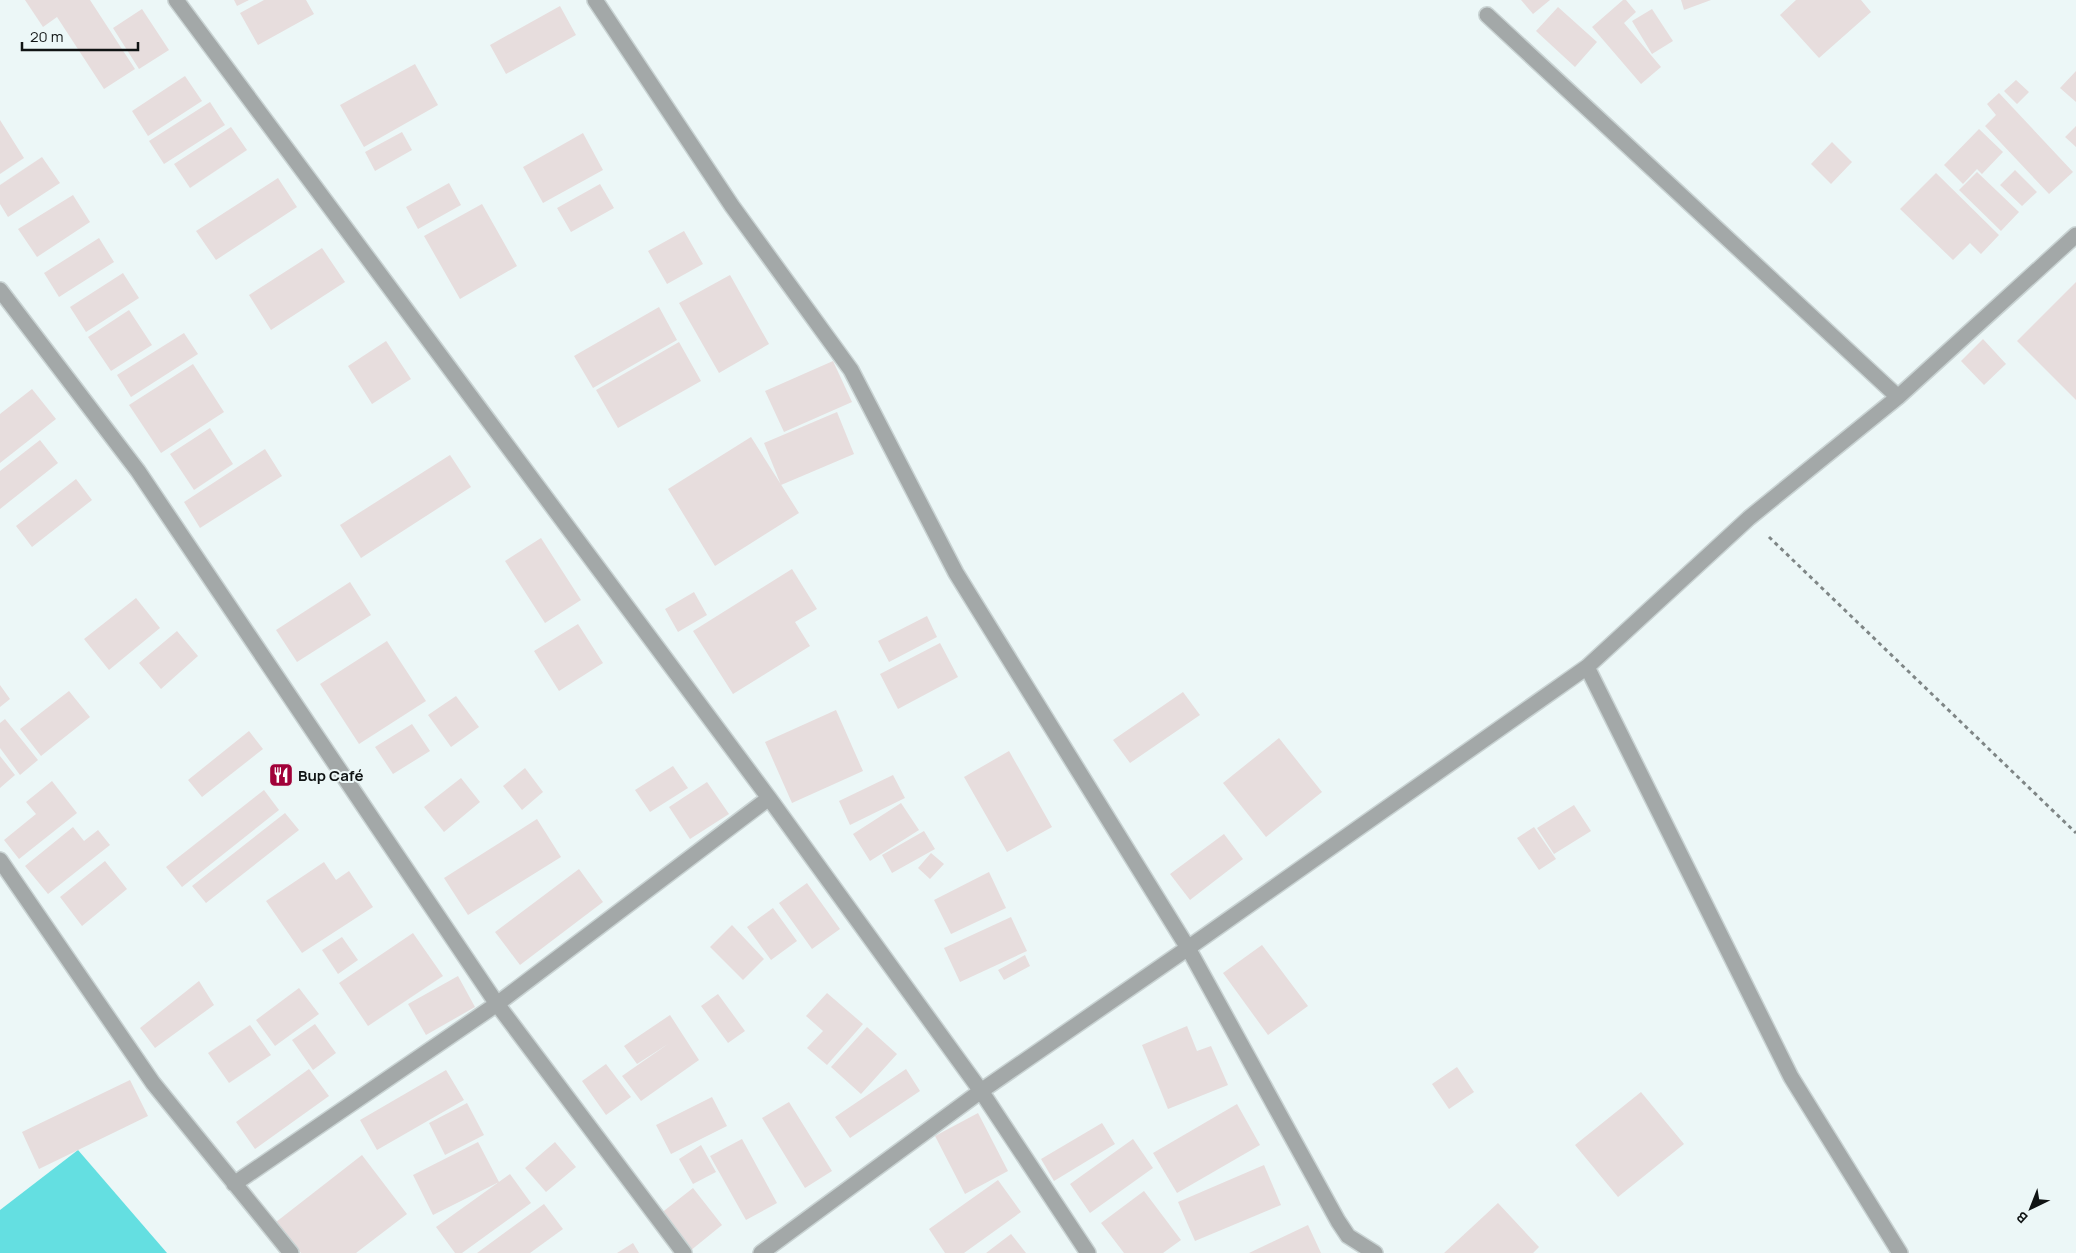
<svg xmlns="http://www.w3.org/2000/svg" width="2076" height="1253" font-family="Manrope,sans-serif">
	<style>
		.green { fill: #64dfe1 }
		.building { fill: #e7dddd }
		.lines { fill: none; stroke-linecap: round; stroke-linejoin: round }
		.minor-casing { stroke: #c9d3d3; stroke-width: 18 }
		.path { stroke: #7f8686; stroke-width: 3; stroke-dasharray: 4 4; stroke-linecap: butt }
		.minor { stroke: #a3a8a8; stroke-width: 15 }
		.labels { text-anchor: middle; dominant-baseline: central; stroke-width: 4; stroke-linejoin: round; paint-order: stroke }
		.poi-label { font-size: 15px; font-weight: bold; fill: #101414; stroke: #ecf7f7; text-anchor: start }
	</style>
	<rect width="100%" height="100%" fill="#ecf7f7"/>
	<path class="green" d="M78 1150 167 1253H0V1210Z"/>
	<path class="building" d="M25 0H90L135 69 104 89 57 17 43 27Z
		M234 0H249L237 6Z
		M264 0H306L314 14 258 45 240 13Z
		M1521 0H1550L1533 14Z
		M1623 0H1626L1636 12 1624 23 1661 67 1641 84 1592 27Z
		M1681 0H1711L1684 10Z
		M1796 0H1861L1871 12 1819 58 1780 15Z
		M560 6 576 35 506 74 490 45Z
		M1558 7 1597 42 1575 67 1536 31Z
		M142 9 169 50 139 69 113 28Z
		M1652 9 1673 41 1652 54 1632 21Z
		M415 64 438 105 364 147 340 105Z
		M2076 71V102L2060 88Z
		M185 76 202 101 148 136 132 111Z
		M2016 80 2029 92 2017 104 2004 91Z
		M1999 93 2073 172 2049 194 1985 126 1996 115 1987 104Z
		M210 102 225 125 164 164 149 141Z
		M0 120 24 158 0 174Z
		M2076 126V147L2065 137Z
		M231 127 247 150 190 188 174 164Z
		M1979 129 2003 152 1982 174 1977 169 1963 184 1944 165Z
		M402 132 412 150 375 171 365 152Z
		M583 133 603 170 543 203 523 167Z
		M1832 142 1852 162 1831 184 1811 164Z
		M42 157 60 183 8 217 0 204V185Z
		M2015 170 2037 192 2022 206 2000 185Z
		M1977 172 2019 212 2001 231 1959 190Z
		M1936 173 1999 235 1981 254 1970 243 1953 260 1900 209Z
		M278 178 297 207 216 260 196 231Z
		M449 183 461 205 418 229 406 207Z
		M600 184 614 208 571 232 557 208Z
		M73 195 90 222 37 257 18 229Z
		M482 204 517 266 460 299 424 236Z
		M684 231 703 264 667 284 648 251Z
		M99 238 114 262 59 297 44 273Z
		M322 248 345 282 271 330 249 295Z
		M123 273 139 298 86 332 70 307Z
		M730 275 769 344 719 373 679 303Z
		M2076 282V400L2017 341Z
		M659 307 677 340 593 388 574 356Z
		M129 310 152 345 111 371 88 337Z
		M184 333 198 354 131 397 117 375Z
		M1983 339 2006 364 1984 385 1961 361Z
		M386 341 411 379 372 404 348 366Z
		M679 342 701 381 618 428 596 390Z
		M833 361 852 402 784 432 765 391Z
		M193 364 224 412 161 453 129 405Z
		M32 389 56 419 0 463V414Z
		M837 412 854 454 781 485 764 443Z
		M210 428 233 464 194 490 170 454Z
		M751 437 799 513 715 566 668 489Z
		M40 440 58 463 0 509V471Z
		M265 449 282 476 200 528 184 502Z
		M450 455 471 487 361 558 340 525Z
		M76 479 92 500 32 547 16 526Z
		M541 538 581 600 545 623 505 561Z
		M792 569 817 609 795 622 810 646 733 694 693 631Z
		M350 582 371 615 297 662 276 630Z
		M694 592 707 615 678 632 665 609Z
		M136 598 160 628 109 670 84 639Z
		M927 616 937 637 889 662 878 641Z
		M578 624 603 663 559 691 534 651Z
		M177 631 198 656 161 689 139 663Z
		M387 641 426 701 359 744 320 684Z
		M940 643 958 677 898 709 880 674Z
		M0 685 10 699 0 707Z
		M69 691 90 717 41 756 20 729Z
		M1183 692 1200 715 1130 763 1113 740Z
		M456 696 479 727 451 747 428 715Z
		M836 710 863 771 792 803 765 742Z
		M5 719 38 760 20 775 0 748V723Z
		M412 724 430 751 393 774 375 747Z
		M249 731 263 749 202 797 188 780Z
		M1279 738 1322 792 1266 837 1223 783Z
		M1009 751 1052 827 1007 852 964 777Z
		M0 756 15 775 0 788Z
		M673 766 688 788 650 812 635 790Z
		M525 768 543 792 522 810 503 786Z
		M893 775 905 798 850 825 839 801Z
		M461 778 480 802 444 832 424 807Z
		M52 781 77 813 19 859 4 840 36 814 26 802Z
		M707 782 729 814 690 839 669 807Z
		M264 790 279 810 182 887 166 867Z
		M901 803 919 830 870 861 853 834Z
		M1574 805 1591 831 1554 854 1537 828Z
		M285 813 299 830 206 903 192 886Z
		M537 819 561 857 468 915 444 878Z
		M73 827 84 841 98 830 110 845 48 894 25 866Z
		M1534 827 1556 859 1539 870 1517 838Z
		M924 831 935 849 892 873 882 855Z
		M1224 834 1243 859 1190 900 1170 874Z
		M931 853 944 864 930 879 918 868Z
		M105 861 127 889 82 926 60 897Z
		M324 862 336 880 349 871 373 907 302 953 266 901Z
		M579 869 603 902 520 965 495 932Z
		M989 872 1006 908 951 934 934 900Z
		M807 883 840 929 812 949 779 903Z
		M773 908 797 941 771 960 747 927Z
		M1011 917 1027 951 960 982 944 948Z
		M732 925 764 959 743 980 710 947Z
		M413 933 443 976 368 1026 339 983Z
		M342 937 358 960 338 974 322 950Z
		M1262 945 1308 1006 1268 1035 1223 973Z
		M1025 955 1030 966 1004 980 998 970Z
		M458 976 475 1007 426 1035 408 1004Z
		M199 981 214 1005 155 1048 140 1028Z
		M299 988 319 1014 275 1046 256 1020Z
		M827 993 863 1024 827 1065 807 1048 823 1031 806 1016Z
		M718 994 745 1031 728 1043 701 1006Z
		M670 1015 699 1060 641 1101 622 1076 668 1044 637 1064 624 1046Z
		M315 1024 336 1053 313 1070 292 1040Z
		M250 1025 271 1055 229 1083 208 1053Z
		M1187 1026 1197 1051 1211 1046 1228 1085 1168 1109 1142 1045Z
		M867 1027 897 1054 861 1094 831 1067Z
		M606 1064 631 1097 606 1115 582 1081Z
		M1457 1067 1474 1092 1449 1109 1432 1084Z
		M309 1069 329 1096 255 1149 236 1122Z
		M906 1069 920 1091 850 1138 835 1117Z
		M446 1070 464 1100 377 1150 360 1120Z
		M130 1080 148 1116 39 1169 22 1132Z
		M1641 1092 1684 1144 1618 1197 1575 1145Z
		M712 1097 727 1126 671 1154 656 1125Z
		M789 1102 832 1171 805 1188 762 1118Z
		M467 1103 484 1135 445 1155 429 1123Z
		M1237 1104 1260 1145 1177 1193 1153 1153Z
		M978 1113 1008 1171 965 1194 935 1136Z
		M1102 1123 1115 1144 1054 1181 1041 1159Z
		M742 1139 777 1203 746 1220 710 1156Z
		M1133 1139 1153 1168 1090 1213 1070 1184Z
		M478 1142 499 1182 433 1215 413 1175Z
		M555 1142 576 1167 546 1192 525 1168Z
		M701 1145 716 1172 693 1184 679 1159Z
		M362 1155 407 1214 356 1253H301L276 1222Z
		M1264 1165 1281 1205 1195 1241 1178 1202Z
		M510 1174 531 1203 462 1253H455L436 1227Z
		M998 1180 1021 1212 964 1253H945L929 1229Z
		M693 1188 722 1225 690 1251 660 1214Z
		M1144 1191 1181 1240 1163 1253H1124L1101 1223Z
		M1498 1203 1539 1247 1533 1253H1444Z
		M544 1204 563 1229 530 1253H477Z
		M1308 1225 1321 1253H1249Z
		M1011 1234 1026 1253H986Z
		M633 1243 639 1253H617Z"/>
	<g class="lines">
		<defs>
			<path id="minor" d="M176 0 769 798 981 1091 1088 1253
				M595 0 732 206 851 370 956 573 1188 948 1338 1221 1348 1236 1375 1253
				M1487 15 1898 397
				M0 290 138 471 497 1004 684 1253
				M1587 667 1791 1077 1900 1253
				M0 860 153 1083 291 1253
				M234 1184 497 1004 769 798
				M761 1253 981 1091 1188 948 1587 667 1749 518 1898 397 2076 235"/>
		</defs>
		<use href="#minor" class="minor-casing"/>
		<path class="path" d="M1769 537 2076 833"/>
		<use href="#minor" class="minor"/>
	</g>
	<defs>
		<symbol id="restaurant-square" viewBox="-11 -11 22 22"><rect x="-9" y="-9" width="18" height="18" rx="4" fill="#a10139" stroke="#ecf7f7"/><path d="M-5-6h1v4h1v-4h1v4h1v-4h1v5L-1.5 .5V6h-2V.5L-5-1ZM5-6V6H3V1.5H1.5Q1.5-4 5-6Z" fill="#fff"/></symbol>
	</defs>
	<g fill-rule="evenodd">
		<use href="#restaurant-square" x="267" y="761" width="28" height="28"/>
	</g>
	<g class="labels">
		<g class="poi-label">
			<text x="298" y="775">Bup Café</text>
		</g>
	</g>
	<g transform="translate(2031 1208) rotate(223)" stroke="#ecf7f7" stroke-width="4" paint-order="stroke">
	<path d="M0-4L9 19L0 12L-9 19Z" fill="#101414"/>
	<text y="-8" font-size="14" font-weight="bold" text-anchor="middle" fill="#101414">B</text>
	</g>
	<path d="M22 42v8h116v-8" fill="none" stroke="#101414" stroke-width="2.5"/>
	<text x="30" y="42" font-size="15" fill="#101414" stroke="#ecf7f7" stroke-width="4" paint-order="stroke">20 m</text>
</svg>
